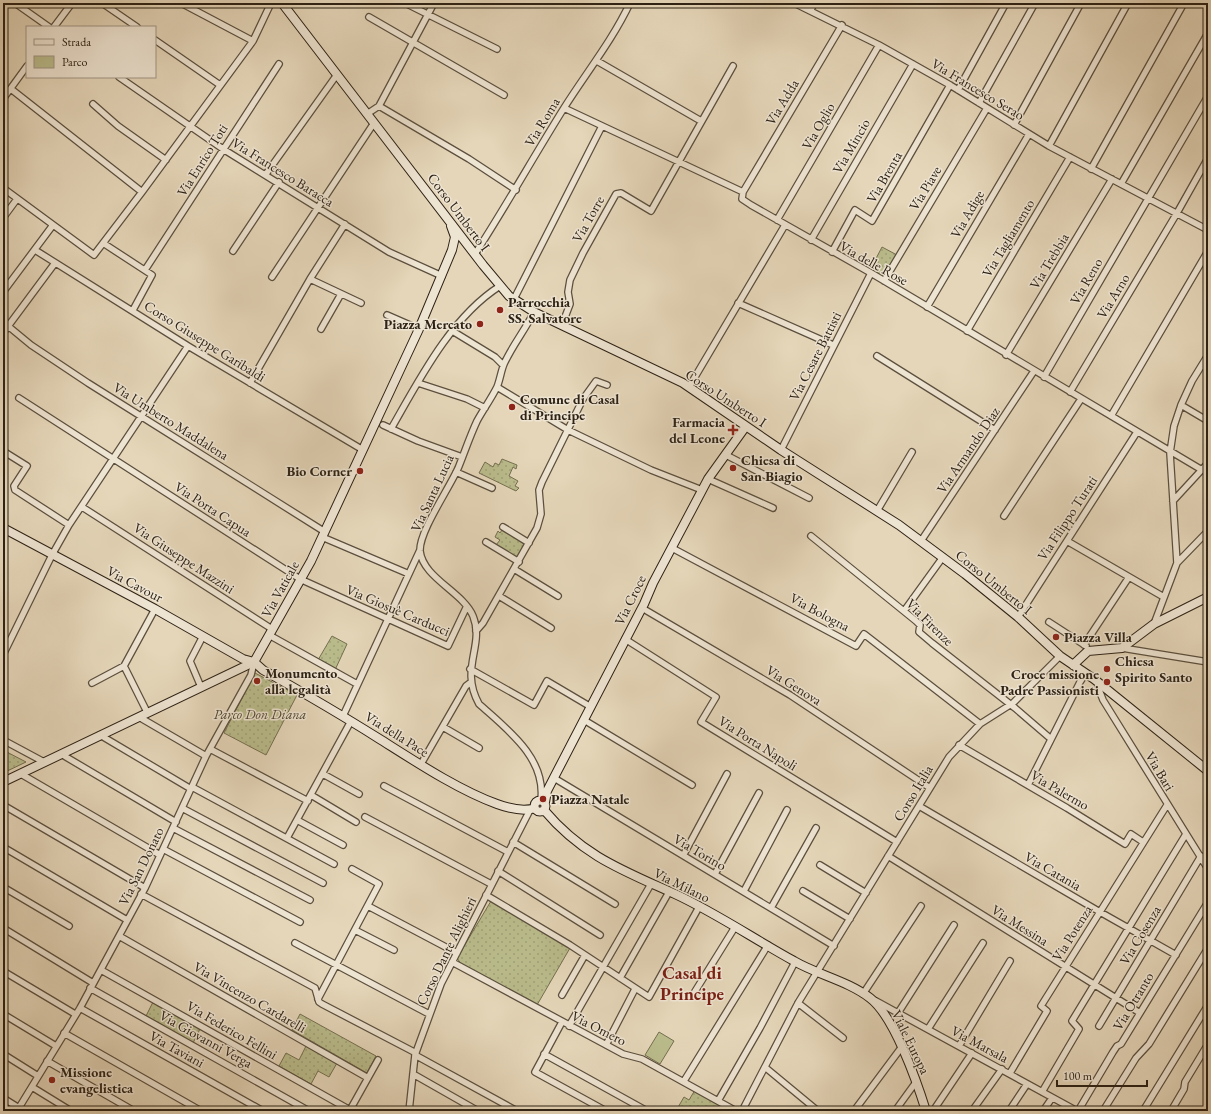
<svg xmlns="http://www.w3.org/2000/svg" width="1211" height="1114" font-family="'EB Garamond',serif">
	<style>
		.green { fill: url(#green-dots); stroke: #746f50 }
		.pitch { fill: #babc8c; stroke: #746f50 }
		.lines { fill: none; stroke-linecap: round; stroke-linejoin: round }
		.street-casing { stroke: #5b4f3e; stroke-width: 8 }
		.secondary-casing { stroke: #2d2215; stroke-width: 10 }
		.street { stroke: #eee4d2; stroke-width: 5.5 }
		.secondary { stroke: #eee4d2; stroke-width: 8 }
		.poi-dot { fill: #8f2418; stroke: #eee4d2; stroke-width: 1.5 }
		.labels { text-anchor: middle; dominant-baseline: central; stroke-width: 3; stroke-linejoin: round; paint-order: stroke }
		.street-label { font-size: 14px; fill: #2d2215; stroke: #eee4d2 }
		.poi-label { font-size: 14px; font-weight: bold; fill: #2d2215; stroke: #eee4d2; text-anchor: start }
		.park-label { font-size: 14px; font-style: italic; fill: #504833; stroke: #eee4d2 }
		.district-label { font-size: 18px; font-weight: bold; fill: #7a1f14; stroke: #eee4d2 }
	</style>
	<defs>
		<pattern id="green-dots" width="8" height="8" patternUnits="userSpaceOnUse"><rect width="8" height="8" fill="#babc8c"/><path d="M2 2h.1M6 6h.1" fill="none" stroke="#a0a178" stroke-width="1.8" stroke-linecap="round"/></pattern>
	</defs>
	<rect width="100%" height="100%" fill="#e5d6b9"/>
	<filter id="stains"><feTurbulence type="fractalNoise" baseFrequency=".005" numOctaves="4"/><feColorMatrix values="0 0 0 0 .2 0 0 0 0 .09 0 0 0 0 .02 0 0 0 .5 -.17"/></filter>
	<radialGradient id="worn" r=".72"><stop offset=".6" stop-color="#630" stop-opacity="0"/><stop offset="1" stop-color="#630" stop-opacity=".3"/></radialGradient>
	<path class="green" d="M882 247 897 255 883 277 870 270Z
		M502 459 517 465 516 469 513 467 509 476 518 481 515 486 519 488 516 491 479 473 485 462 493 467 495 463 499 465Z
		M502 530 525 543 517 558 496 545 500 540 495 537 498 531 500 533Z
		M332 636 347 644 335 670 318 660Z
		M255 673 297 695 266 755 224 733Z
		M3 750 26 762 3 773Z
		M491 901 570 948 537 1005 461 964 457 958Z
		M153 1002 200 1029 193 1043 146 1016Z
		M300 1014 376 1056 367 1073 292 1030Z
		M306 1046 337 1063 329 1077 318 1071 311 1084 279 1066 286 1053 299 1060Z
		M695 1090 730 1111H680L677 1109 684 1097 689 1100Z"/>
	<path class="pitch" d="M659 1032 674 1041 660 1064 645 1055Z"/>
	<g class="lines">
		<defs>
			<path id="street" d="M15 3 49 27
				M102 3 137 27
				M181 3 253 41
				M405 3 497 49
				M794 3 879 45 950 85 1049 146 1208 230
				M811 10 814 3
				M369 17 504 95
				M54 27 72 3
				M155 40 220 85
				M597 61 701 121
				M119 77 223 149 389 252 442 276
				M11 89 142 192
				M958 90 1006 3
				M3 99 27 66
				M979 103 1035 3
				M93 104 118 126 166 160
				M379 106 469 159 516 190
				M564 108 743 192 742 199 751 205 871 273 1202 470
				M367 114 379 106 434 3
				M1014 125 1081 3
				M1049 146 1128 3
				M1091 169 1184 3
				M266 174 336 76
				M1121 184 1208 33
				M3 188 94 255 142 192 253 41 271 3
				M743 192 842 25
				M3 218 17 199
				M777 220 879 45
				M811 240 913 64
				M103 243 152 275 133 310
				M35 250 188 346 363 450
				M233 251 279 182
				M832 252 855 210 872 221 950 85
				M475 254C506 206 534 156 564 108 586 73 612 41 630 3
				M145 270 279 64
				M272 277 374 123
				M310 279 361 303
				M884 281 987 108
				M3 292 53 225
				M514 299 602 126
				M738 303 833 345
				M927 307 1029 134
				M534 312C525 330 512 346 504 364 501 371 500 380 497 387 491 399 483 410 477 421 470 436 465 451 459 466 451 486 419 531 420 551 423 578 463 592 473 616 485 646 459 668 479 704 508 730 546 758 541 800
				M387 315 419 329
				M562 325 570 304 568 292 570 280 583 253 616 194 621 193 651 211 733 66
				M8 326 31 345 88 383 325 532
				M321 329 341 294
				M967 331 1070 157
				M454 332 495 357 503 365
				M3 333 55 263
				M1006 355 1112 179
				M877 356 995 430
				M1044 377 1208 96
				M250 383 310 279 345 224
				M418 383 467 399 485 408
				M497 387 568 430 651 470 702 490
				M689 387 785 225
				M1070 392 1177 213 1208 158
				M19 398 300 579 448 646 466 608
				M1181 405 1208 421
				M1111 416 1208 251
				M383 425 418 441 462 457
				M391 429C419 380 451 317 500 286
				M781 450 871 273
				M3 451 27 466 14 486 15 490 69 525
				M726 455 809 498
				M456 472 492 488
				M708 479 773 508
				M1173 501 1208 463
				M82 507 272 629
				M877 511 912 452
				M1004 516 1081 399
				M503 527 529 543
				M811 536 916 621 920 625 919 632 932 643 1015 708 1051 739
				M322 537 409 574
				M921 541 1034 371
				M1067 541 1162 596
				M486 542 519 562
				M672 548 856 646 864 634 980 724
				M1177 563 1208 531
				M514 569 558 596
				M499 596 551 628
				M642 608 790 695 930 788
				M904 611 943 557
				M1018 617 1137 432
				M1049 622 1086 646
				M1154 624 1177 563 1170 453 1174 426 1181 405 1192 381 1208 355
				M476 631 483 623 537 528 541 514 539 490 542 482 583 399 596 381 607 385
				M269 635 357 684
				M625 639 716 697 701 722 897 842
				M1084 645 1129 577
				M1122 648 1208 662
				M3 655 52 555 69 525 188 346
				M124 666 147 712
				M470 669 534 705 547 681 591 707
				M92 683 124 666 155 609
				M1099 683 1098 687 1103 700 1208 869
				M201 687 190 661 203 636
				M343 716 420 550
				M139 717 206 756
				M584 720 692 785
				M443 727 479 748
				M100 735 191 789
				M3 740 44 762
				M959 745 1067 808 1125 844 1131 834 1143 842
				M210 749 308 801
				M61 754 176 822
				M421 764 466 686 470 683
				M21 774 160 855
				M323 774 359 794
				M554 778 834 946
				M1028 785 1080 682 1086 673
				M384 786 508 852
				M192 787 334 864
				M311 795 356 822
				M3 805 145 888
				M919 806 1100 912 1176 955
				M182 808 323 883
				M365 817 491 884
				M297 820 343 845
				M173 828 310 900
				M287 838 351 721
				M513 842 615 904
				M3 847 127 920
				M163 849 300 922
				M684 854 727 774
				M888 856 1140 1013
				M820 865 866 893
				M498 871 600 935
				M715 874 759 793
				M3 887 69 926
				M744 891 787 810
				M803 891 850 919
				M141 894 315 988 319 1002 322 1004 416 1053
				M486 895 570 945 649 997 699 907
				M368 906 457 953
				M771 908 816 828
				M3 928 93 983
				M355 930 394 950
				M119 936 368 1078
				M295 943 429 1014
				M452 962 623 1054 642 1059 736 1111
				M101 970 350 1110 378 1060
				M3 971 75 1014
				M620 978 669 892
				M90 988 309 1111
				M694 993 735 927
				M863 994 921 906
				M562 995 585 955
				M318 999 379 884 352 869
				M876 1001 1077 1111
				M798 1003 843 1038
				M80 1008 263 1111
				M898 1013 954 925
				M3 1014 56 1046
				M562 1022 535 1072 606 1111
				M569 1026 651 884
				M1099 1026 1201 856
				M928 1029 983 943
				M64 1033 201 1111
				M606 1045 635 989
				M959 1046 1010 961
				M3 1054 38 1076
				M544 1054 647 1111
				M415 1055 517 1111
				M47 1061 134 1111
				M766 1068 818 1111
				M1010 1073 1047 1011 1041 1006 1167 805
				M413 1074 478 1111
				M684 1081 768 945
				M32 1087 71 1111
				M1042 1092 1079 1029 1072 1021 1186 834
				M3 1098 19 1108
				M718 1101 760 1028 795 962
				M17 1111 80 1008 145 888 206 756 251 675 254 662
				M409 1111 415 1055 441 984 530 810
				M742 1111 798 1003 949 757 980 724 1013 703 1060 656
				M854 1111 901 1048
				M895 1111 916 1082
				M933 1111 972 1053
				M972 1111 1002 1069
				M1009 1111 1027 1084
				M1043 1111 1052 1098
				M1078 1111 1113 1052 1117 1046 1121 1044 1208 902
				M1103 1111 1136 1058 1149 1044 1208 948
				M1143 1111 1208 1005
				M1171 1111 1184 1089 1185 1082 1208 1044
				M1205 1111 1208 1106"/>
			<path id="secondary" d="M282 3 483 265 509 296 534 312 683 383 781 450 899 525 965 574 1018 617 1060 656 1094 679 1208 771
				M3 528 155 609 243 659 254 662 263 670C302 692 340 714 378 738 413 760 458 790 497 804 508 808 524 812 535 808
				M1073 665 1088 651 1122 648 1154 624 1208 597
				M3 782 254 662 311 561 419 329 452 250 455 237 451 226
				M534.5 806a5.5 5.5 0 1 1 11 0a5.5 5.5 0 1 1-11 0Z
				M545 802 547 791 644 604 653 583 708 479 746 426
				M544 810C583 856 622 870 675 894 716 913 754 939 794 961 818 975 848 981 870 998 894 1016 917 1082 926 1111"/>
		</defs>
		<use href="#street" class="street-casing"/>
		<use href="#secondary" class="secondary-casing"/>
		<use href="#street" class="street"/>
		<use href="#secondary" class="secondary"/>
	</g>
	<g class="poi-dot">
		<circle cx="500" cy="310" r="4"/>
		<circle cx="480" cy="324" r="4"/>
		<circle cx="512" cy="407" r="4"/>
		<path d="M731 424h4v4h4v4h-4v4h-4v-4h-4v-4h4z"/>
		<circle cx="733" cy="468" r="4"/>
		<circle cx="360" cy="471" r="4"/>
		<circle cx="1056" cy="637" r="4"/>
		<circle cx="1107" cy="669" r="4"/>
		<circle cx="257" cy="681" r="4"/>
		<circle cx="1107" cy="682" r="4"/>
		<circle cx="543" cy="799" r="4"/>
		<circle cx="52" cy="1080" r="4"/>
	</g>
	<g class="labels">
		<g class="street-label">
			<text transform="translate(978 89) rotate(31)">Via Francesco Serao</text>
			<text transform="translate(782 102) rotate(-59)">Via Adda</text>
			<text transform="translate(542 122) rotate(-59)">Via Roma</text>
			<text transform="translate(818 126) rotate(-60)">Via Oglio</text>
			<text transform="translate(851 146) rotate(-60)">Via Mincio</text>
			<text transform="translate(202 160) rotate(-58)">Via Enrico Toti</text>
			<text transform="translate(283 172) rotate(32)">Via Francesco Baracca</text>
			<text transform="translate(884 177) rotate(-60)">Via Brenta</text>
			<text transform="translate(925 188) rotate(-59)">Via Piave</text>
			<text transform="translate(459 212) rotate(53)">Corso Umberto I</text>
			<text transform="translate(967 214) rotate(-60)">Via Adige</text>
			<text transform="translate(588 219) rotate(-61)">Via Torre</text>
			<text transform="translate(1008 238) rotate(-59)">Via Tagliamento</text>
			<text transform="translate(1049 261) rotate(-59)">Via Trebbia</text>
			<text transform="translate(874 263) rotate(29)">Via delle Rose</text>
			<text transform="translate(1086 281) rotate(-60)">Via Reno</text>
			<text transform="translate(1113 296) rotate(-59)">Via Arno</text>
			<text transform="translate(205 341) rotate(32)">Corso Giuseppe Garibaldi</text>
			<text transform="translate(815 356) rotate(-63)">Via Cesare Battisti</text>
			<text transform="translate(726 398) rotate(33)">Corso Umberto I</text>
			<text transform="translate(171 421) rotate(32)">Via Umberto Maddalena</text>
			<text transform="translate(968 450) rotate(-56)">Via Armando Diaz</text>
			<text transform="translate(432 493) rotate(-65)">Via Santa Lucia</text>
			<text transform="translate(213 509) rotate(33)">Via Porta Capua</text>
			<text transform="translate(1067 518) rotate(-57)">Via Filippo Turati</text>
			<text transform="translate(184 558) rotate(33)">Via Giuseppe Mazzini</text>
			<text transform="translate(994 582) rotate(39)">Corso Umberto I</text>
			<text transform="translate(135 584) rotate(28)">Via Cavour</text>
			<text transform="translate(280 589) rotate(-61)">Via Vaticale</text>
			<text transform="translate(630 600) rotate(-64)">Via Croce</text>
			<text transform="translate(398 610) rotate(23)">Via Giosuè Carducci</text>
			<text transform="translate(820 612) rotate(28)">Via Bologna</text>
			<text transform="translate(930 622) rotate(45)">Via Firenze</text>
			<text transform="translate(794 685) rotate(32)">Via Genova</text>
			<text transform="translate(397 734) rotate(32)">Via della Pace</text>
			<text transform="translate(758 743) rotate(32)">Via Porta Napoli</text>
			<text transform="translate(1160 771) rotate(59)">Via Bari</text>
			<text transform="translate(1060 790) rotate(30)">Via Palermo</text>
			<text transform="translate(913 793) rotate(-59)">Corso Italia</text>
			<text transform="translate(700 852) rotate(30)">Via Torino</text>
			<text transform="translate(141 866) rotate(-64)">Via San Donato</text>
			<text transform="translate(1053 871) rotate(30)">Via Catania</text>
			<text transform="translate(682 885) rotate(26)">Via Milano</text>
			<text transform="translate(1020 925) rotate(32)">Via Messina</text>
			<text transform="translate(1072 933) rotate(-58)">Via Potenza</text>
			<text transform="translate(1140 935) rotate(-59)">Via Cosenza</text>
			<text transform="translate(446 951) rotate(-64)">Corso Dante Alighieri</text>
			<text transform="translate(250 997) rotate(30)">Via Vincenzo Cardarelli</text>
			<text transform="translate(1133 1001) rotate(-59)">Via Otranto</text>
			<text transform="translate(599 1028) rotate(27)">Via Omero</text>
			<text transform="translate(232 1030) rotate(30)">Via Federico Fellini</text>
			<text transform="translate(206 1039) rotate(29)">Via Giovanni Verga</text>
			<text transform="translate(911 1042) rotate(64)">Viale Europa</text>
			<text transform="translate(980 1044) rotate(28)">Via Marsala</text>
			<text transform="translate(177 1049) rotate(29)">Via Taviani</text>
		</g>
		<g class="poi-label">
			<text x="508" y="302">Parrocchia<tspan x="508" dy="16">SS. Salvatore</tspan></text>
			<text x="472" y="324" text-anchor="end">Piazza Mercato</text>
			<text x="520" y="399">Comune di Casal<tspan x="520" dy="16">di Principe</tspan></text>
			<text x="725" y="422" text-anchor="end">Farmacia<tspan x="725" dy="16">del Leone</tspan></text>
			<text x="741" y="460">Chiesa di<tspan x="741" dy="16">San Biagio</tspan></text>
			<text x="352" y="471" text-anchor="end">Bio Corner</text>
			<text x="1064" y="637">Piazza Villa</text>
			<text x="1115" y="661">Chiesa<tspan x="1115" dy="16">Spirito Santo</tspan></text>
			<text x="265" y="673">Monumento<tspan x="265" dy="16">alla legalità</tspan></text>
			<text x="1099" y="674" text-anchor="end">Croce missione<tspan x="1099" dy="16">Padre Passionisti</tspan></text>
			<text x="551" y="799">Piazza Natale</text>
			<text x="60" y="1072">Missione<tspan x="60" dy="16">evangelistica</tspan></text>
		</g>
		<g class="park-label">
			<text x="260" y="714">Parco Don Diana</text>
		</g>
		<g class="district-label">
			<text x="692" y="972">Casal di<tspan x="692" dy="21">Principe</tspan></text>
		</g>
	</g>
	<rect width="1211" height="1114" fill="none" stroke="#e5d6b9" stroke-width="16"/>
	<rect x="4" y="4" width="1203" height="1106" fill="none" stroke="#2d2215" stroke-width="2"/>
	<rect x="8" y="8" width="1195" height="1098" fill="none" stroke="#2d2215"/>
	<rect x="26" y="26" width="130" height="52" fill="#eee4d2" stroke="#a19686"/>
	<rect x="34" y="39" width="20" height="6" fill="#eee4d2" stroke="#a19686"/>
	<text x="62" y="46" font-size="12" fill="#2d2215">Strada</text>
	<rect x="34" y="56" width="20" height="12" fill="#babc8c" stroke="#a19686"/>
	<text x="62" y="66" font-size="12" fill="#2d2215">Parco</text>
	<path d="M1057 1080v6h90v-6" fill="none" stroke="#2d2215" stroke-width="2"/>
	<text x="1063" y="1080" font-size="12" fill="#2d2215" stroke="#eee4d2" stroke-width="3" paint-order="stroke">100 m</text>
	<rect width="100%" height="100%" filter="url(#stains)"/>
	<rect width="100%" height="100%" fill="url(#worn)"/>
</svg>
